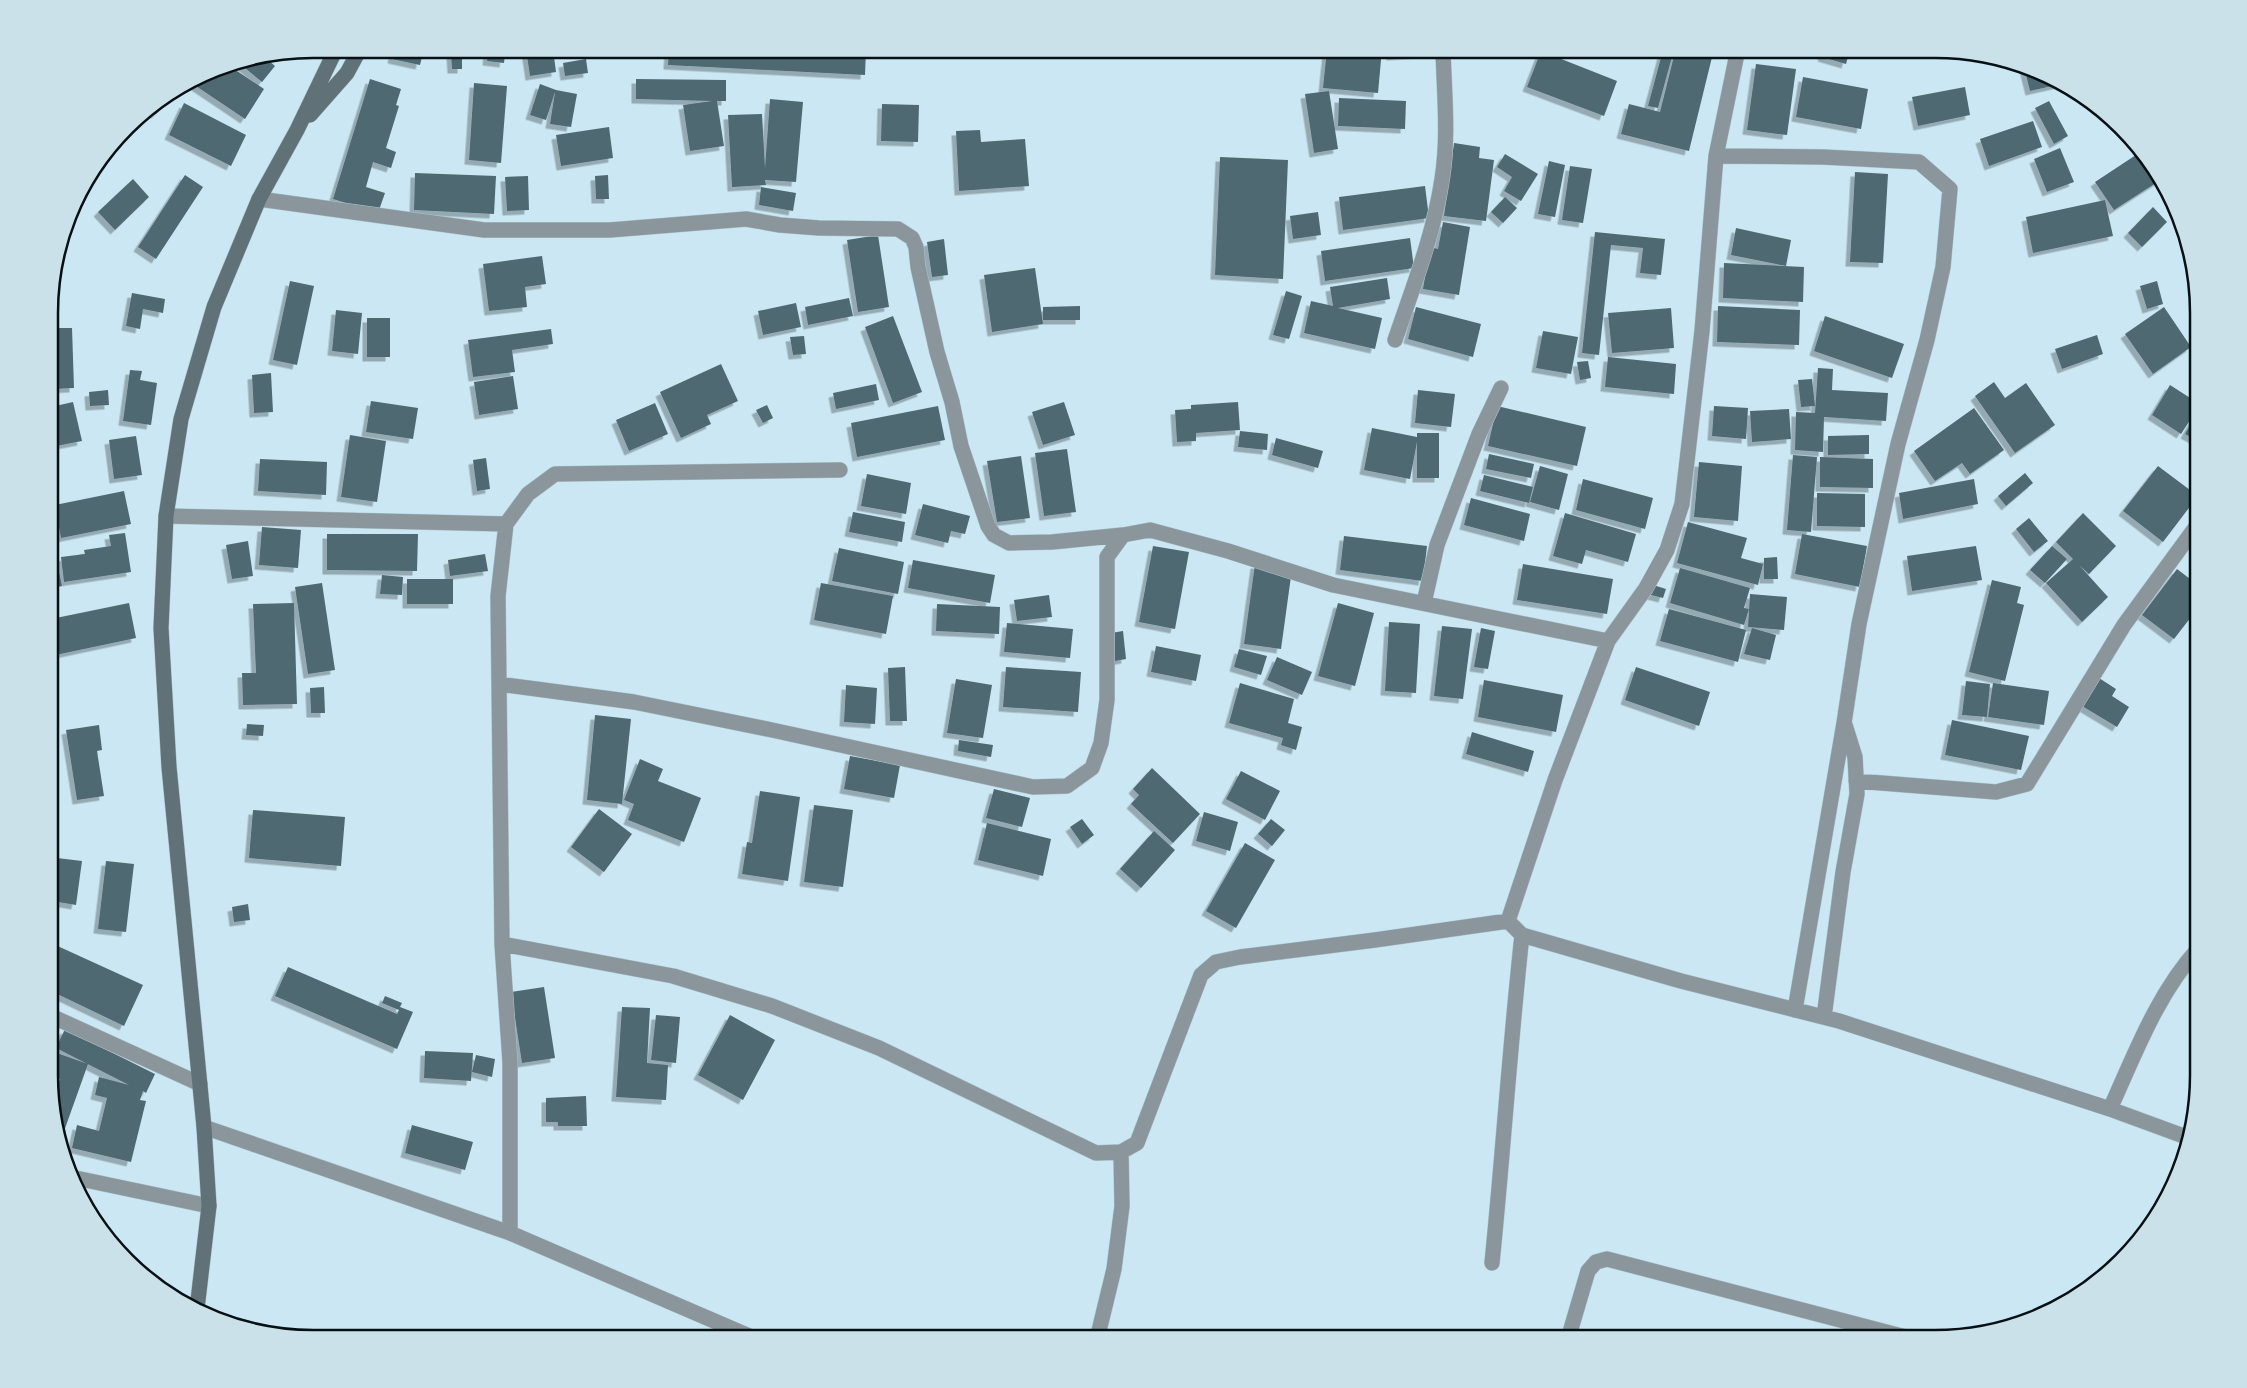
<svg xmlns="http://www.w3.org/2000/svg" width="2247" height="1388" font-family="'Titillium Web',sans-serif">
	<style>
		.building { fill: #4f6973; filter: url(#shadow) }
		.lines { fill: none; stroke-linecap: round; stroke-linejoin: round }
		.street-casing { stroke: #abc5cf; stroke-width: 16 }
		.secondary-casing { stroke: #abc5cf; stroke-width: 16 }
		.street { stroke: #8a969b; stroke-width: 15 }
		.secondary { stroke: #607178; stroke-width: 15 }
		.rim { fill: none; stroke: #071015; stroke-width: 2.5 }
	</style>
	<defs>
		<filter id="shadow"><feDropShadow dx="-4.5" dy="4.5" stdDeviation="0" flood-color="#0004"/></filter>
	</defs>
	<rect width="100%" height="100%" fill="#cae7f3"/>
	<path class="building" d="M394 49H424L420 65 392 59Z
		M526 49H553L556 72 530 76Z
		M669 49H866L865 75 668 65Z
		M1327 49H1382L1378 93 1323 88Z
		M1390 49H1431V53L1391 56Z
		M1663 49H1714L1689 151 1621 134 1629 104 1660 112 1675 52Z
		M1804 49H1850L1846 64 1822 57 1823 55Z
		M1663 50 1673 53 1658 108 1648 106Z
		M488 51 505 54 504 63 487 61Z
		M1541 51 1617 81 1604 116 1527 87Z
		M451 53H462V69H452Z
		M271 57 268 60 275 66 262 82 239 63Z
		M586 59 588 73 565 76 563 63Z
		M1756 64 1796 69 1787 135 1747 130Z
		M228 65 264 89 245 119 190 82 212 69Z
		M2024 67 2061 84 2030 91Z
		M1803 77 1868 89 1861 129 1796 117Z
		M370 79 401 89 396 105 399 106 386 148 396 152 391 168 373 162 366 187 385 193 378 213 333 199Z
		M636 79 726 80V101H717L724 146 690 151 683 105 712 101 636 99Z
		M474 83 507 86 501 163 469 160Z
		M540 84 556 90 577 94 571 127 550 124 555 92 546 120 530 115Z
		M1965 87 1970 115 1918 126 1912 97Z
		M1329 91 1338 149 1314 153 1305 94Z
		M174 92 175 93 156 114 149 107Z
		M1339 98 1406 101 1405 129 1338 126Z
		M770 99 803 102 796 182 765 180 766 185 732 187 728 115 762 114 765 168Z
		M2049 101 2068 136 2054 144 2035 108Z
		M184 103 246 135 231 166 169 135Z
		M882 104 919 105 918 142 881 141Z
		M2033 121 2042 147 1989 166 1980 139Z
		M609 127 613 158 561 166 556 135Z
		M980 130 981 142 1025 139 1029 186 959 191 956 131Z
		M1454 143 1480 147 1479 158 1494 160 1486 221 1444 216Z
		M2060 148 2074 182 2047 192 2034 159Z
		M2142 151 2162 179 2114 210 2095 182Z
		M1505 154 1538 174 1521 201 1504 191 1512 177 1497 167Z
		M1220 157 1288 160 1283 279 1215 275Z
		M1549 161 1565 165 1555 217 1538 214Z
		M1570 166 1592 169 1583 223 1562 220Z
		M1855 172 1888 174 1883 263 1850 262Z
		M415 173 496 176 494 214 414 210Z
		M185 175 203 187 156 259 138 247Z
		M608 175 609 199H596L595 176Z
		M528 176 529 210 507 211 505 177Z
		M133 179 149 197 115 230 98 212Z
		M1425 186 1429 218 1343 230 1339 197Z
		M761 187 796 193 793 211 759 205Z
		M79 192 86 197 68 224 76 195Z
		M1505 197 1517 208 1503 223 1491 212Z
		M2105 200 2113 236 2033 253 2026 217Z
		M2153 207 2167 222 2142 247 2128 233Z
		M1318 212 1321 235 1293 239 1290 216Z
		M1443 222 1470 227 1459 295 1423 289 1430 247 1438 249Z
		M1736 228 1791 240 1786 266 1731 255Z
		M1595 232 1665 239 1661 275 1640 273 1643 248 1611 245 1599 355 1582 353Z
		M878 235 889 307 858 312 847 240Z
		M1410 238 1414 268 1325 281 1321 251Z
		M944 239 948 275 932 277 927 242Z
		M542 256 546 284 525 287 527 307 489 311 483 264Z
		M1724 263 1804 267 1803 302 1723 298Z
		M1035 268 1043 324 992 332 984 275Z
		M1387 278 1390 299 1338 308 1382 318 1375 349 1304 333 1311 301 1333 306 1330 287Z
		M290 281 314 286 297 365 273 360Z
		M2157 281 2163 304 2147 309 2140 286Z
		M1286 291 1302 296 1289 339 1273 335Z
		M132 293 165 299 163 313 143 309 140 329 126 326Z
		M849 298 853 316 808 325 805 307Z
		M796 303 801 327 763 335 758 311Z
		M1080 306V320H1043V307Z
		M1718 306 1800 310 1799 345 1717 342Z
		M1416 307 1481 324 1473 357 1408 339Z
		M2164 307 2191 347 2153 374 2125 334Z
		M1671 308 1674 348 1612 353 1608 313Z
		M336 310 362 313 358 354 332 351Z
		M893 316 922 392 893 403 865 327Z
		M1825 316 1904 344 1892 378 1814 351Z
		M367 318H390V357H367Z
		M51 328H72L74 388 51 389Z
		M551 329 553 344 512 350 515 372 473 377 468 340Z
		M1543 331 1578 337 1571 374 1536 368Z
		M2097 335 2103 354 2062 369 2055 349Z
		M804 336 806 354 793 355 790 337Z
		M1608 357 1676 364 1674 394 1605 387Z
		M1588 361 1591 378 1580 380 1577 362Z
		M721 364 738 401 707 415 711 424 681 438 660 392Z
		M1818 368 1833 369 1832 390 1888 393 1886 421 1824 417 1823 452 1795 450 1796 412 1815 413Z
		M130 370 142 371 140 380 157 383 151 425 123 421Z
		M271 373 273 412 254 413 252 375Z
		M513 376 518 409 479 415 474 382Z
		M1812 379 1815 406 1801 407 1798 380Z
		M1994 382 2005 398 2026 383 2055 425 2015 453 1975 396Z
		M876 384 879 400 836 409 833 393Z
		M2170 385 2198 403V408L2181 434 2152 415Z
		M108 390 109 405 90 406 89 392Z
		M1418 390 1455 394 1451 427 1415 423Z
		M371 401 418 408 413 439 366 432Z
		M73 402 82 441 51 447V407Z
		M1064 402 1075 435 1043 445 1032 412Z
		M1238 402 1240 430 1196 433V441L1177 442 1175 410 1191 409V405Z
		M655 403 668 434 629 451 616 420Z
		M767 405 773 418 763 423 756 410Z
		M938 406 945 440 857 457 851 423Z
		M1497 406 1586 427 1577 466 1488 446Z
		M1714 406 1748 408 1746 439 1712 436Z
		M1974 408 2004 450 1970 474 1962 463 1935 481 1914 451Z
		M1789 409 1791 439 1752 442 1750 411Z
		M2198 411V441L2185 434Z
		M1372 428 1417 437V433H1439V478H1417V442L1410 479 1364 470Z
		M1240 431 1268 434 1267 450 1238 447Z
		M350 435 386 441 377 502 341 497Z
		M1869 435V454L1828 455V436Z
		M136 436 142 475 114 479 109 440Z
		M1276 438 1323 451 1318 468 1272 455Z
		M1067 449 1076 512 1044 516 1035 453Z
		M1489 454 1534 464 1531 478 1486 469Z
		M1793 455 1817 457 1811 532 1787 530Z
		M1021 456 1030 518 997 522 987 461Z
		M1820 457 1873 459V488L1820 487Z
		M486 458 490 489 477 491 473 460Z
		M260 459 327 462 326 495 258 491Z
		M1699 462 1742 466 1738 521 1694 517Z
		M1540 466 1568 474 1559 510 1530 502Z
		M2158 466 2198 496 2163 542 2123 511Z
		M2025 473 2033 483 2006 506 1998 496Z
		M867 474 911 483 906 514 861 506Z
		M1484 475 1533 487 1529 503 1480 491Z
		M1583 479 1653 498 1645 529 1576 510Z
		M1974 479 1978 504 1903 519 1899 493Z
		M124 491 131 524 61 538 55 505Z
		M1817 493 1865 494V527L1817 526Z
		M1471 498 1530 514 1524 541 1464 525Z
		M923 504 970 516 965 534 951 531 948 543 915 535Z
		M853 512 905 522 902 542 849 532Z
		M1565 513 1636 534 1628 562 1586 550 1582 564 1553 556Z
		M2083 513 2116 546 2089 574 2079 565 2108 597 2082 622 2046 583 2073 559 2056 542Z
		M2029 518 2048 541 2034 552 2016 529Z
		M1688 522 1747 538 1741 558 1763 564 1758 585 1677 563Z
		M262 527 301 530 298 568 259 565Z
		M125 533 131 572 64 582 61 557 85 554 84 550 111 546 109 535Z
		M327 534H418L417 571 327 570Z
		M1802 534 1867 546 1860 587 1795 574Z
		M1344 536 1427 546 1423 581 1340 570Z
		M248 541 253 576 232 579 226 545Z
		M1153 546 1189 552 1175 629 1139 622Z
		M1976 546 1982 580 1912 591 1907 556Z
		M2052 546 2067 559 2045 583 2030 570Z
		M839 548 904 562 898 594 832 581Z
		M55 552 62 586 51 588V553Z
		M485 554 488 571 450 576 448 560Z
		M1777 557 1778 579H1764V558Z
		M913 560 995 575 990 603 908 588Z
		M1255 564 1292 569 1281 649 1244 644Z
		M1523 564 1613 579 1607 614 1517 600Z
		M1680 568 1750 588 1744 608 1749 609 1744 625 1670 603Z
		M2177 569 2198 585V608L2174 639 2142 615Z
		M382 575 403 577 402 595 380 594Z
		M407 579H453V604H407Z
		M1992 580 2021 587 2017 603 2024 605 2005 681 1969 672Z
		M322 583 335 670 308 674 295 587Z
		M821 583 893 596 886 634 814 620Z
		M1650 584 1666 589 1663 598 1647 594Z
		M1750 594 1787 597 1784 630 1748 627Z
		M1049 595 1052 617 1017 621 1014 600Z
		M129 603 136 638 51 656V619Z
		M294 603 297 704 243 705 242 673H256L253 604Z
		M1338 603 1374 613 1355 686 1318 676Z
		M937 604 1000 607 999 634 936 631Z
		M1669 609 1746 630 1738 662 1660 641Z
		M1389 622 1420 624 1416 693 1385 691Z
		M1007 623 1073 629 1070 658 1004 652Z
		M1442 626 1472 629 1463 699 1434 696Z
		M1481 628 1495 631 1488 669 1474 667Z
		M1752 628 1776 635 1770 660 1744 654Z
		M1123 631 1126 659 1109 662 1105 634Z
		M1156 646 1201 655 1196 681 1151 672Z
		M1239 649 1267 656 1261 675 1234 667Z
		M1277 657 1312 672 1302 695 1267 680Z
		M905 667 907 721H890L888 668Z
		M1006 667 1081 672 1078 712 1003 707Z
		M1636 667 1710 692 1699 726 1625 700Z
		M2099 678 2116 689 2112 696 2129 707 2117 727 2082 706Z
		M956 679 992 685 983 738 947 733Z
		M1484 680 1563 695 1556 732 1478 717Z
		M1966 681 1990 684 1987 717 1962 715Z
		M1240 683 1294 699 1288 723 1302 727 1296 750 1281 745 1283 738 1229 723Z
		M1993 683 2049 691 2044 725 1988 717Z
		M846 685 877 688 875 724 844 722Z
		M324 687 325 713H311L310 688Z
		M595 715 631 719 622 804 587 800Z
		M1952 720 2029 736 2021 770 1945 755Z
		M247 724 264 725 263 736 246 735Z
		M99 725 102 750 97 751 104 796 77 800 66 730Z
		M1472 732 1534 751 1528 772 1466 754Z
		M959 740 993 745 991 757 958 751Z
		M850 756 900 765 894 798 844 789Z
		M640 759 663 769 658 781 701 798 684 842 628 820 634 804 624 800Z
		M1152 768 1200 814 1173 843 1131 804 1139 795 1133 789Z
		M1241 771 1280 791 1265 820 1226 799Z
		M994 789 1030 798 1022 827 986 818Z
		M760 791 800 797 788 881 742 874 747 842 752 843Z
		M814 805 853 810 843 887 804 882Z
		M599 809 632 834 604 872 571 847Z
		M253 810 345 817 341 866 249 858Z
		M1204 812 1238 822 1230 851 1196 841Z
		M1082 819 1094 835 1082 844 1070 827Z
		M1271 819 1285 830 1272 846 1258 834Z
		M987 823 1051 839 1043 876 978 860Z
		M1154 831 1175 850 1141 888 1120 869Z
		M1245 843 1275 860 1236 928 1206 911Z
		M57 858 82 861 76 905 52 901Z
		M106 861 134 864 126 932 98 929Z
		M248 904 250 920 234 922 232 907Z
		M51 943 143 985 124 1026 51 991Z
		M288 967 397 1014 399 1010 382 1003 385 996 402 1003 400 1007 413 1012 397 1049 275 996Z
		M544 987 555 1058 522 1063 511 992Z
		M622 1007 650 1008 647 1063 668 1065 666 1100 616 1097Z
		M656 1015 680 1017 676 1063 651 1060Z
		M730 1015 775 1040 743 1100 698 1075Z
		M65 1029 155 1074 146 1093 143 1091 140 1100 146 1101 131 1162 72 1148 77 1125 99 1131 107 1098 95 1095 99 1077 129 1085 56 1048Z
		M51 1051 88 1064 63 1134 56 1131 51 1110V1104L60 1079 51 1075Z
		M425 1051 473 1053 471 1081 424 1078Z
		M476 1055 495 1059 492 1077 472 1072Z
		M586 1096 587 1126H558V1122H546V1098Z
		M412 1125 473 1142 465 1170 405 1153Z"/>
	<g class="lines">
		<defs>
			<path id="street" d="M1738 49 1716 156 1702 331 1682 504 1667 550 1646 588 1608 641 1555 780 1508 921 1522 935 1681 981 1839 1021 2110 1109 2189 1138
				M1716 156 1823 157 1919 162 1950 189 1943 267 1927 340 1898 444 1859 624 1844 723 1795 1010
				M259 199 484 230H610L746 219 780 225 819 228 898 229 912 238 916 247 918 267 937 352 952 402 961 446 988 526 994 535 1009 543 1052 542 1123 535
				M1395 340C1413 287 1434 234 1442 179 1449 136 1444 91 1443 49
				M166 516 506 524
				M1424 603 1437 545 1479 434 1501 388
				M499 684 498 596 506 524 528 494 555 474 840 470
				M1856 781 1996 792 2027 784 2124 625 2198 524
				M502 944 673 976 772 1006 879 1048 1096 1153 1121 1152 1137 1143 1201 975 1216 962 1240 957 1375 940 1508 921
				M51 1016 200 1084
				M1824 1017 1843 872 1857 794 1855 757 1845 725
				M2110 1109C2135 1054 2157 994 2198 949
				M204 1127 510 1233 756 1339
				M71 1177 209 1206
				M510 1233V1062L502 944 499 684 634 702 772 730 1033 787 1067 786 1092 768 1101 743 1107 700V557L1123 535 1150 530 1228 551 1333 585 1608 641
				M1492 1263C1503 1154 1510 1044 1522 935
				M1097 1339 1114 1269 1122 1206 1121 1152
				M1568 1339 1588 1271 1596 1262 1607 1259 1913 1339"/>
			<path id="secondary" d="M310 115 347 73 360 49
				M197 1309 209 1206 204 1127 169 767 161 628 166 516 181 419 214 307 259 199 297 130 336 49"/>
		</defs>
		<use href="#street" class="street-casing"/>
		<use href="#secondary" class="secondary-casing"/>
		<use href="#street" class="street"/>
		<use href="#secondary" class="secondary"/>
	</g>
	<path d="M0 0H2247V1388H0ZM313 58H1935A255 255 0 0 1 2190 313V1075A255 255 0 0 1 1935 1330H313A255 255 0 0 1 58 1075V313A255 255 0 0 1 313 58Z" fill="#cbe1ea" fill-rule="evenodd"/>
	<path class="rim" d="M313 58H1935A255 255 0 0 1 2190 313V1075A255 255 0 0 1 1935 1330H313A255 255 0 0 1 58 1075V313A255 255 0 0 1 313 58Z"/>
</svg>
